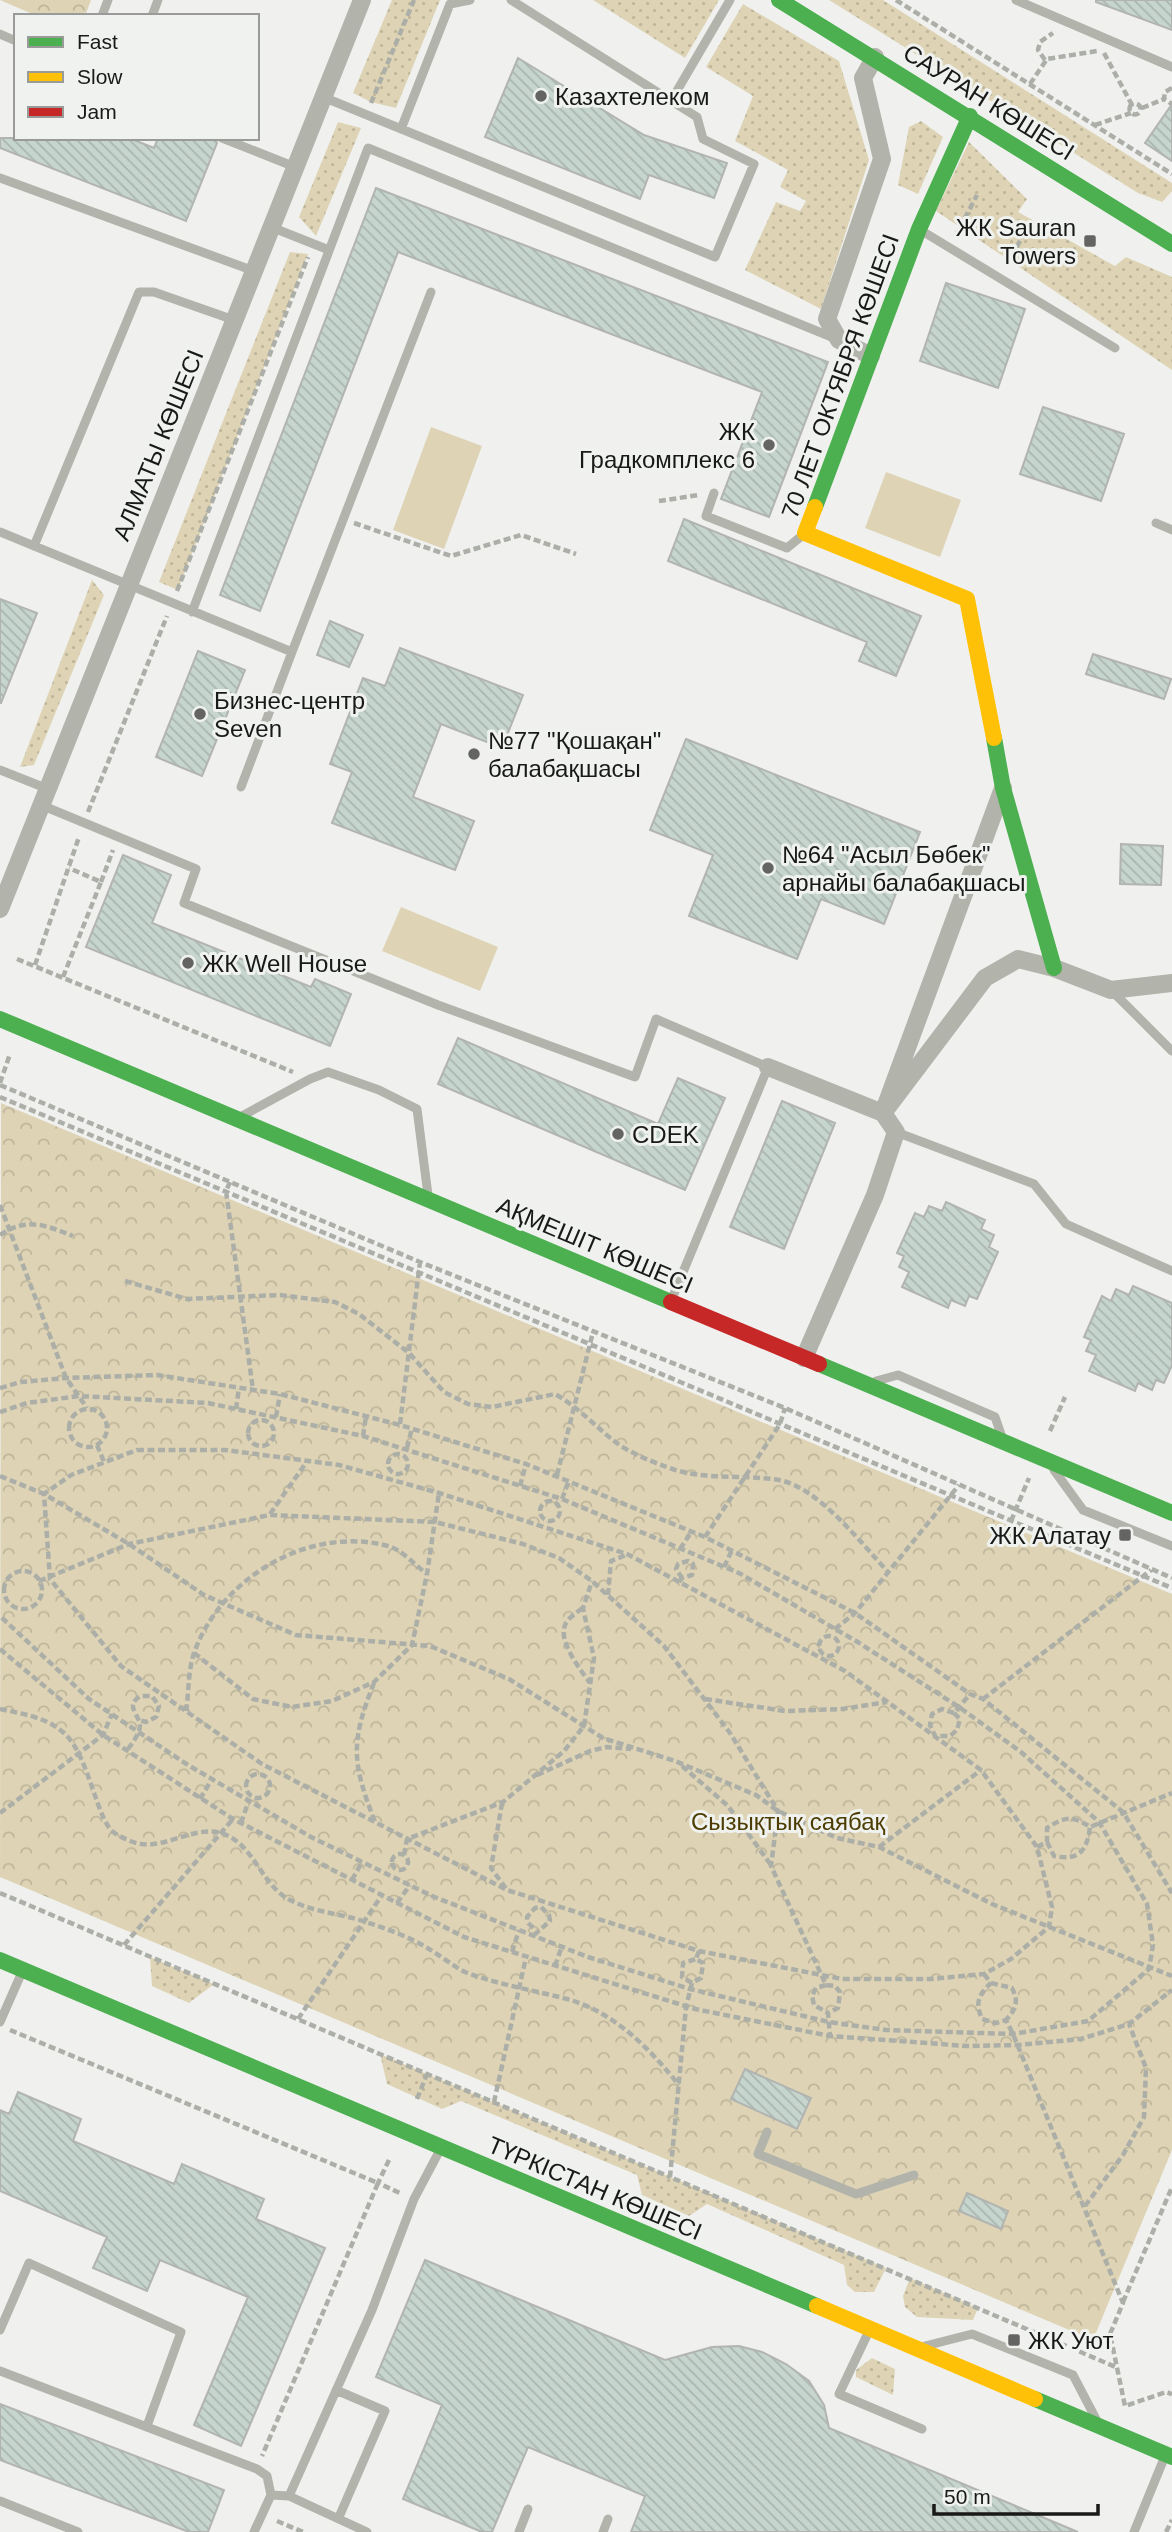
<svg xmlns="http://www.w3.org/2000/svg" width="1172" height="2532" font-family="Arial,sans-serif">
	<style>
		.grass { fill: url(#grass-dots) }
		.park { fill: url(#park-crowns) }
		.pitch { fill: #ded4b5 }
		.building { fill: url(#building-back-hatch); stroke: #b2b4b2; stroke-width: 2 }
		.lines { fill: none; stroke-linecap: round; stroke-linejoin: round }
		.path { stroke: #acaea8; stroke-width: 4.5; stroke-dasharray: 7 3.5; stroke-linecap: butt }
		.lane { stroke: #b2b3ab; stroke-width: 9 }
		.street { stroke: #b2b3ab; stroke-width: 18 }
		.fast { stroke: #4caf50; stroke-width: 16 }
		.slow { stroke: #ffc107; stroke-width: 16 }
		.jam { stroke: #c62828; stroke-width: 16 }
		.poi-dot { fill: #646563; stroke: #eff2ee; stroke-width: 2.5 }
		.labels { text-anchor: middle; dominant-baseline: central; stroke-width: 6; stroke-linejoin: round; paint-order: stroke }
		.poi-label { font-size: 24px; fill: #181918; stroke: #eff2ee; text-anchor: start }
		.street-label { font-size: 24px; fill: #181918; stroke: #eff2ee }
		.park-label { font-size: 24px; fill: #4d3d03; stroke: #eff2ee }
	</style>
	<defs>
		<pattern id="grass-dots" width="8" height="8" patternUnits="userSpaceOnUse" patternTransform="scale(1.75)"><rect width="8" height="8" fill="#ded4b5"/><path d="M2 2h.1M6 6h.1" fill="none" stroke="#beb59b" stroke-width="1.8" stroke-linecap="round"/></pattern>
		<pattern id="park-crowns" width="20" height="18" patternUnits="userSpaceOnUse" patternTransform="scale(1.75)"><rect width="20" height="18" fill="#ded4b5"/><path d="M2 6a3 3 0 1 1 6 0M12 15a3 3 0 1 1 6 0" fill="none" stroke="#beb59b"/></pattern>
		<pattern id="building-back-hatch" width="6" height="6" patternUnits="userSpaceOnUse" patternTransform="scale(1.75)"><rect width="6" height="6" fill="#c6d5cd"/><path d="M-1 5l2 2M0 0l6 6M5-1l2 2" fill="none" stroke="#a9b6af"/></pattern>
	</defs>
	<rect width="100%" height="100%" fill="#f0f1ef"/>
	<path class="grass" d="M392 0H440L396 108 371 102 353 93Z
		M593 0H719L685 58Z
		M829 0H883L1172 183V191L1162 202 1138 193Z
		M743 4 839 61 869 160 821 309 745 270 776 202 800 211 806 201 780 187 788 170 735 141 753 96 706 67Z
		M921 121 943 137 918 194 898 185 909 127Z
		M338 122 361 128 316 236 299 217Z
		M969 142 1027 199 1018 212 1115 266 1126 257 1172 277V370L936 211Z
		M290 252 308 254 178 590 159 582Z
		M92 580 104 595 34 765 20 767Z
		M150 1957 214 1984 189 2003 152 1986Z
		M380 2054 886 2268 874 2292H855L847 2285 844 2265 707 2204 689 2216 642 2195 637 2175 461 2101 442 2109 387 2084Z
		M910 2278 978 2308 973 2320 917 2317 905 2307 903 2296Z
		M872 2358 895 2369 893 2395 856 2377V2370Z"/>
	<path class="park" d="M0 0H91L85 16H37Z
		M1 1103 1172 1594V2150L1093 2340 0 1877Z"/>
	<path class="pitch" d="M431 427 482 446 444 549 393 530Z
		M886 472 961 500 940 557 865 528Z
		M401 907 498 947 480 991 382 951Z"/>
	<path class="building" d="M1096 0H1172V30L1096 2Z
		M518 58 644 135 727 163 714 198 649 175 640 199 485 137Z
		M1172 104V161L1145 143Z
		M0 138H129L154 148 158 138H215L217 143 186 221 0 148Z
		M376 188 828 362 769 517 721 499 762 392 398 252 260 611 220 595Z
		M946 283 1025 309 998 388 920 361Z
		M1043 407 1124 434 1101 501 1020 474Z
		M684 519 921 616 896 676 859 661 867 642 668 561Z
		M0 599 37 613 1 703H0Z
		M330 621 363 635 349 667 317 655Z
		M400 648 523 695 502 748 441 724 413 797 474 821 455 870 332 823 352 772 330 764 363 678 385 686Z
		M198 651 245 670 202 776 156 757Z
		M1093 654 1171 679 1164 699 1086 674Z
		M686 739 920 832 884 924 821 899 797 959 689 916 713 855 650 830Z
		M1121 844 1163 846 1161 885 1120 884Z
		M123 855 171 875 152 923 311 987 315 979 351 994 330 1046 86 947Z
		M458 1038 658 1124 678 1078 725 1098 685 1190 438 1084Z
		M782 1101 835 1123 784 1249 730 1227Z
		M946 1202 985 1220 981 1229 994 1235 989 1247 998 1252 977 1299 969 1296 965 1306 951 1300 948 1308 902 1287 909 1272 899 1267 904 1256 897 1253 915 1213 924 1217 929 1206 942 1211Z
		M1133 1286 1172 1303V1365L1164 1383 1156 1380 1152 1390 1138 1383 1135 1391 1089 1371 1096 1355 1086 1351 1091 1340 1084 1337 1102 1296 1111 1301 1116 1289 1129 1295Z
		M745 2069 811 2098 797 2129 731 2099Z
		M18 2092 81 2119 73 2141 174 2184 182 2164 264 2199 256 2219 325 2248 241 2446 194 2425 248 2297 160 2260 147 2291 93 2268 107 2237 0 2191V2110L9 2114Z
		M967 2193 1008 2211 1001 2229 959 2211Z
		M425 2260 665 2360 712 2347 739 2346 762 2352 786 2364 809 2381 824 2405 829 2428 1078 2532H631L645 2496 528 2447 492 2532H482L403 2499 442 2405 376 2377Z
		M0 2404 224 2490 208 2532H189L0 2460Z"/>
	<g class="lines">
		<path class="path" d="M896 0 1172 174
			M1104 53 1132 105
			M1045 60 1038 50 1040 42 1053 33
			M1030 84 1047 59 1097 51
			M1172 88 1165 92 1164 99 1172 104
			M371 103 414 0
			M1129.5 109a5.5 5.5 0 1 1 11 0a5.5 5.5 0 1 1-11 0Z
			M1142 108 1164 99
			M1095 125 1131 113
			M955 237 977 195
			M1006 265 1027 229
			M659 501 699 495
			M354 523 451 556 521 535 576 554
			M177 591 308 257
			M88 812 167 616
			M101 882 113 850
			M17 959 293 1072
			M35 965 79 837
			M63 977 101 882 69 868
			M0 1083 10 1054
			M0 1085 420 1262 785 1408 1172 1578
			M0 1097 1172 1588
			M230 1182 226 1191 253 1390
			M0 1205 66 1378 87 1408
			M0 1235C27 1217 45 1225 73 1236
			M125 1281 187 1299 280 1295 335 1302 359 1314 409 1353 444 1392 468 1404 492 1407 555 1394C578 1407 594 1425 614 1441 628 1452 650 1461 667 1467 702 1481 742 1474 779 1480 818 1487 862 1544 888 1572
			M0 1388 21 1382 66 1378 157 1375 280 1394 400 1425 526 1464 705 1537 855 1613 970 1694 983 1699 1123 1812 1172 1893
			M69 1428a19 19 0 1 1 38 0a19 19 0 1 1-38 0Z
			M236 1409 239 1388
			M0 1412 27 1403 79 1396 208 1403 363 1436 562 1499 739 1573 856 1641 959 1707 1021 1752 1099 1822 1147 1904 1153 1945 1149 1969 1088 2021 1013 2034 886 2030 829 2022 690 1989 588 1957 432 1896 311 1837 188 1765 89 1699 0 1616
			M276 1417 280 1394
			M248 1433a13 13 0 1 1 26 0a13 13 0 1 1-26 0Z
			M400 1424 420 1262
			M1050 1431 1065 1397
			M363 1436 366 1416
			M97 1445 104 1462
			M407 1448 412 1428
			M137 1450H225L339 1465 439 1493 627 1554 845 1671 981 1770 1037 1847 1052 1907 1049 1927 1011 1959 984 1974 932 1979H842L699 1951 507 1890 262 1764 121 1666 50 1579 44 1494 71 1475Z
			M388 1464a10 10 0 1 1 20 0a10 10 0 1 1-20 0Z
			M557 1475 593 1332
			M0 1476 44 1494 129 1544 204 1595 296 1635 430 1646 509 1679 603 1738 675 1761 756 1795 778 1811 837 1838 879 1847 992 1904 1172 1976
			M520 1486 526 1464
			M562 1499 569 1480
			M540 1511a10 10 0 1 1 20 0a10 10 0 1 1-20 0Z
			M270 1514 308 1460
			M1011 1521 1029 1478
			M705 1537 780 1424 785 1408
			M680 1549 692 1531
			M724 1567 732 1550
			M4 1590a19 19 0 1 1 38 0a19 19 0 1 1-38 0Z
			M39 1581 129 1544 270 1515 435 1522 523 1544 559 1558 592 1581 664 1646 730 1733 778 1811 771 1866 826 1985 835 1986 840 1992 838 2008 828 2013 830 2036
			M679 1582 682 1578 692 1575 693 1564 688 1561 678 1564 676 1569 682 1578
			M608 1595 611 1561 626 1555
			M582 1608C578 1612 568 1618 566 1623 556 1640 581 1670 590 1683
			M835 1629 855 1613 959 1485
			M819 1646a10 10 0 1 1 20 0a10 10 0 1 1-20 0Z
			M0 1649 103 1735 233 1819 464 1937 695 2009 830 2036 967 2046 1018 2045 1081 2039 1129 2024 1172 1990
			M194 1653 253 1699 292 1707 332 1701 374 1682 412 1645 427 1574 439 1493
			M374 1683C350 1743 352 1763 375 1822
			M705 1699 785 1711 842 1709 887 1702
			M983 1699 1151 1570
			M0 1709C23 1714 46 1717 64 1733 90 1756 97 1825 116 1834 123 1838 133 1843 141 1844 168 1848 196 1824 224 1834 255 1846 261 1885 290 1900 315 1913 340 1913 366 1922 387 1929 410 1937 429 1949 441 1956 453 1966 465 1972 499 1985 533 1990 567 1999 614 2012 649 2048 679 2085
			M186 1711C189 1693 188 1670 194 1653 221 1577 310 1525 388 1546 401 1549 416 1566 427 1574
			M954 1713 942 1709 932 1714 930 1725 935 1736H950L957 1730 960 1719 954 1713 970 1694
			M128 1749C133 1742 143 1730 139 1721 135 1710 127 1705 140 1696H152L159 1706 156 1717 146 1722 139 1720
			M682 1766 728 1806 771 1865
			M246 1786a12 12 0 1 1 24 0a12 12 0 1 1-24 0Z
			M537 1775 590 1751 607 1747 631 1749
			M200 1799 212 1779
			M502 1803 491 1868 507 1890
			M0 1813 103 1735 112 1714
			M241 1823 249 1800
			M1047 1842 1054 1856C1079 1861 1087 1851 1090 1827
			M879 1847 981 1770
			M1037 1847 1047 1842V1828C1064 1817 1073 1815 1090 1827L1172 1793
			M392 1862a8 8 0 1 1 16 0a8 8 0 1 1-16 0Z
			M404 1855 407 1839 503 1802 564 1751 584 1726 594 1658 583 1608 592 1581
			M352 1880 362 1862
			M0 1893 670 2177
			M397 1903 410 1885
			M534 1935 550 1921 549 1915 541 1907 535 1908 527 1917 528 1923 536 1930
			M124 1945 233 1819
			M699 1951 696 1959 703 1963 701 1978 692 1983 686 2007 670 2177 1118 2368
			M512 1952 519 1930
			M555 1966 562 1946
			M984 1974 991 1983C978 1995 975 2003 982 2019L996 2023 1006 2020 1013 2034 1123 2303 1110 2334 1125 2406 1166 2392 1172 2394
			M692 1983 682 1977 683 1963 696 1959
			M991 1983 1012 1988C1019 2002 1016 2009 1006 2020
			M826 1985 816 1988 812 1996 814 2005 828 2013
			M298 2019 382 1895
			M10 2030 378 2183 262 2456
			M417 2099 427 2074
			M494 2102 526 1957
			M389 2160 378 2183 402 2194
			M1085 2206 1123 2155 1144 2117 1146 2068 1129 2024
			M1123 2302 1172 2187
			M277 2521 303 2532
			M1166 2532 1172 2520"/>
		<path class="lane" d="M1016 0 1172 67
			M102 16 108 0
			M152 16 158 0
			M0 34 16 41
			M323 97 715 257 754 164 703 139 697 117 511 0
			M671 101 730 0
			M401 129 450 4 470 0
			M222 138 295 167
			M0 178 254 271
			M271 227 329 250
			M922 231 1115 348
			M714 493 706 516 787 548 804 534
			M1156 523 1172 530
			M0 532 292 652 431 292
			M34 546 139 292H154L234 320
			M192 612 368 148 834 338
			M0 770 48 789
			M241 787 292 652
			M41 805 196 869 184 903 438 1005 635 1077 656 1019 768 1067 671 1301
			M1112 991 1172 1051
			M242 1116 310 1079 328 1072 379 1090 417 1109 428 1195
			M896 1132 1034 1184 1066 1224 1172 1271
			M876 1381 898 1375 995 1417 1002 1437
			M1054 1470 1083 1510 1172 1546
			M0 2022 22 1972
			M767 2132 758 2154 856 2194 914 2175
			M0 2330 29 2263 181 2332 147 2426
			M869 2331 839 2394 922 2429
			M925 2346 972 2334 1073 2375 1096 2419
			M0 2371 257 2469 267 2476 271 2495
			M336 2390 385 2411 339 2517
			M0 2501 78 2532
			M254 2532 271 2495 289 2496
			M367 2532 289 2496 372 2310 414 2199 441 2148
			M519 2532 528 2509
			M603 2532 608 2519
			M1134 2532 1165 2456"/>
		<path class="street" d="M871 356 839 340 827 319 882 159 863 78 875 57
			M0 909 362 0
			M768 1067 883 1113 1003 788
			M804 1358 875 1195 896 1132 883 1113 985 978 1018 959 1054 968 1111 990 1172 983"/>
		<path class="fast" d="M779 0 1172 244
			M815 507 919 229 970 116
			M994 738 1003 788 1054 968
			M0 1019 671 1302
			M819 1364 1172 1513
			M0 1960 817 2306
			M1035 2399 1172 2457"/>
		<path class="slow" d="M815 507 805 533 967 599 994 738
			M817 2306 1035 2399"/>
		<path class="jam" d="M671 1302 819 1364"/>
	</g>
	<g class="poi-dot">
		<circle cx="541" cy="96" r="7"/>
		<rect x="1083" y="234" width="14" height="14" rx="3.5"/>
		<circle cx="769" cy="445" r="7"/>
		<circle cx="200" cy="714" r="7"/>
		<circle cx="474" cy="754" r="7"/>
		<circle cx="768" cy="868" r="7"/>
		<circle cx="188" cy="963" r="7"/>
		<circle cx="618" cy="1134" r="7"/>
		<rect x="1118" y="1528" width="14" height="14" rx="3.5"/>
		<rect x="1007" y="2333" width="14" height="14" rx="3.5"/>
	</g>
	<g class="labels">
		<g class="poi-label">
			<text x="555" y="96">Казахтелеком</text>
			<text x="1076" y="227" text-anchor="end">ЖК Sauran<tspan x="1076" dy="28">Towers</tspan></text>
			<text x="755" y="431" text-anchor="end">ЖК<tspan x="755" dy="28">Градкомплекс 6</tspan></text>
			<text x="214" y="700">Бизнес-центр<tspan x="214" dy="28">Seven</tspan></text>
			<text x="488" y="740">№77 "Қошақан"<tspan x="488" dy="28">балабақшасы</tspan></text>
			<text x="782" y="854">№64 "Асыл Бөбек"<tspan x="782" dy="28">арнайы балабақшасы</tspan></text>
			<text x="202" y="963">ЖК Well House</text>
			<text x="632" y="1134">CDEK</text>
			<text x="1111" y="1535" text-anchor="end">ЖК Алатау</text>
			<text x="1028" y="2340">ЖК Уют</text>
		</g>
		<g class="street-label">
			<text transform="translate(989 102) rotate(32)">САУРАН КӨШЕСІ</text>
			<text transform="translate(840 376) rotate(-70)">70 ЛЕТ ОКТЯБРЯ КӨШЕСІ</text>
			<text transform="translate(158 445) rotate(-68)">АЛМАТЫ КӨШЕСІ</text>
			<text transform="translate(595 1245) rotate(23)">АҚМЕШІТ КӨШЕСІ</text>
			<text transform="translate(595 2188) rotate(23)">ТҮРКІСТАН КӨШЕСІ</text>
		</g>
		<g class="park-label">
			<text x="788" y="1821">Сызықтық саябақ</text>
		</g>
	</g>
	<rect x="14" y="14" width="245" height="126" fill="#eff2ee" stroke="#999b98" stroke-width="2"/>
	<rect x="28" y="37" width="35" height="10" fill="#4caf50" stroke="#999b98" stroke-width="2"/>
	<text x="77" y="49" font-size="21" fill="#181918">Fast</text>
	<rect x="28" y="72" width="35" height="10" fill="#ffc107" stroke="#999b98" stroke-width="2"/>
	<text x="77" y="84" font-size="21" fill="#181918">Slow</text>
	<rect x="28" y="107" width="35" height="10" fill="#c62828" stroke="#999b98" stroke-width="2"/>
	<text x="77" y="119" font-size="21" fill="#181918">Jam</text>
	<path d="M934 2504v10h164v-10" fill="none" stroke="#181918" stroke-width="3.5"/>
	<text x="944" y="2504" font-size="21" fill="#181918" stroke="#eff2ee" stroke-width="5" paint-order="stroke">50 m</text>
</svg>
